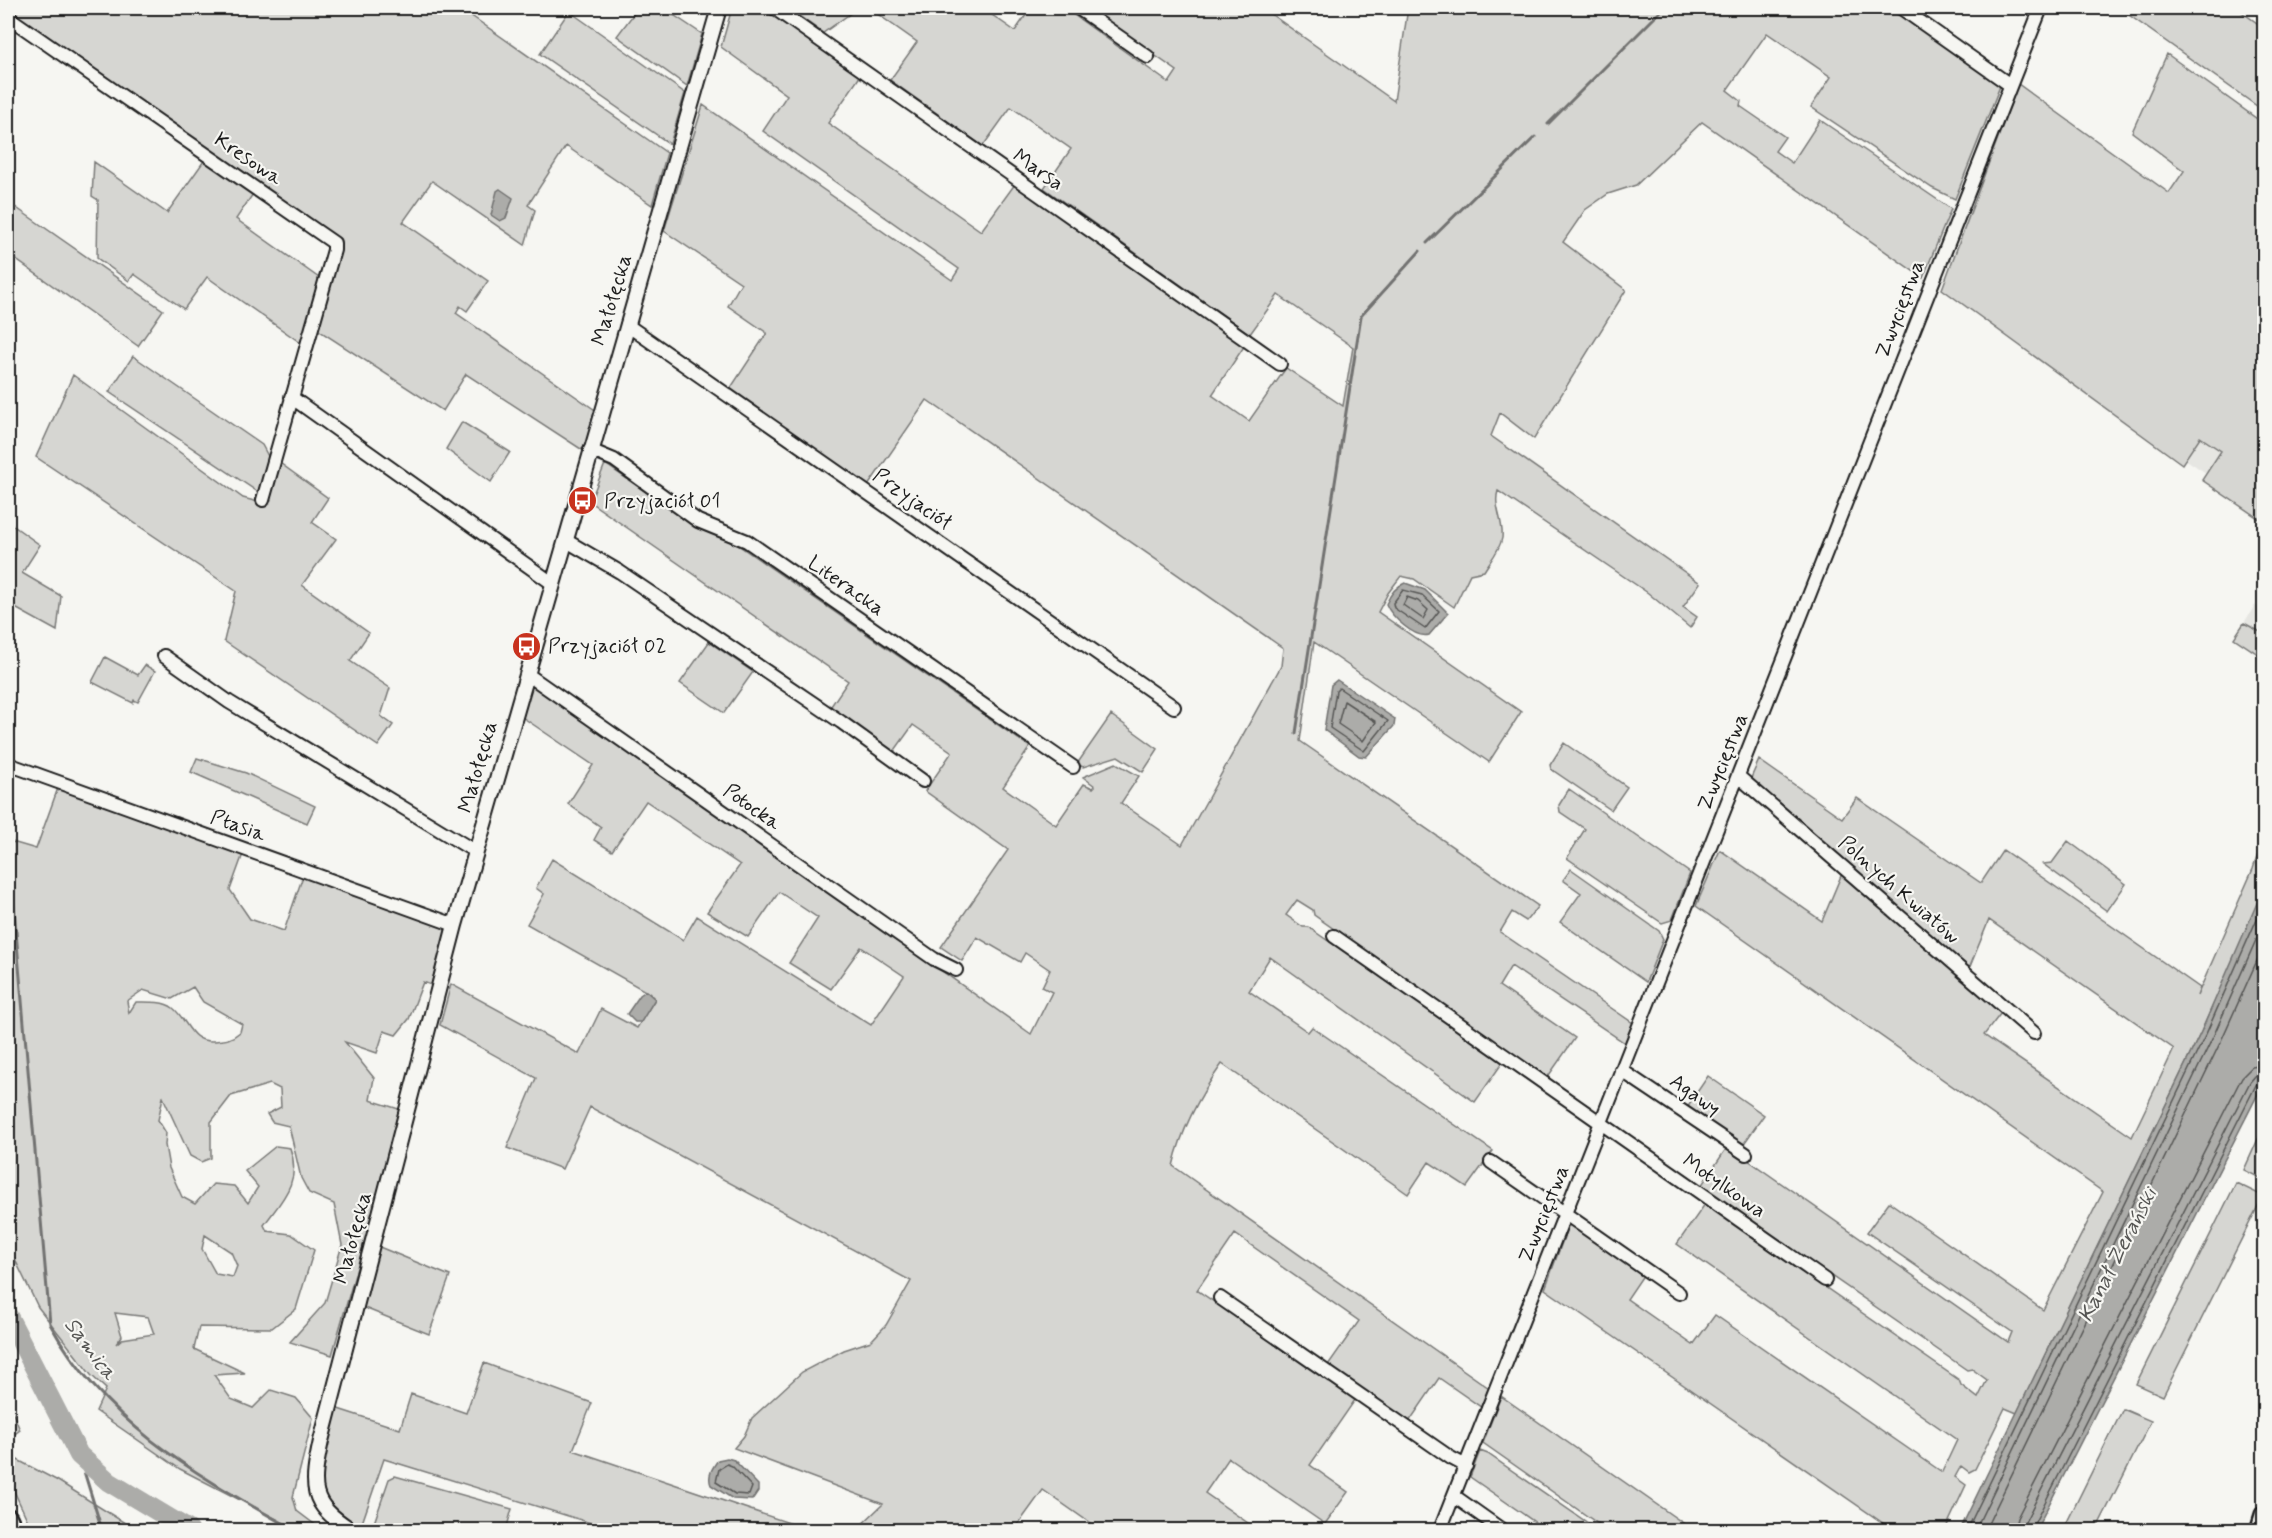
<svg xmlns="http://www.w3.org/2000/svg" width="2272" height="1538" font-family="Mynerve,sans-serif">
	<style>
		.built { fill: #e6e6e2 }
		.green { fill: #d6d6d2; stroke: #797977; stroke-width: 1.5; fill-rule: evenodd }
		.water { fill: #acaca9; stroke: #727271; stroke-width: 1.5 }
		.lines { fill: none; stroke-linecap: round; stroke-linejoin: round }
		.shore { stroke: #565654; stroke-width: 1.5 }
		.stream { stroke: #727271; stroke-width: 3 }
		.river { stroke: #acaca9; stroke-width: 20 }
		.minor-casing { stroke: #1c1c1c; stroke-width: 16 }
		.tertiary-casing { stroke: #1c1c1c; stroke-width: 18 }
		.secondary-casing { stroke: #1c1c1c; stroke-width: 21 }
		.minor { stroke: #f6f6f2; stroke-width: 12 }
		.tertiary { stroke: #f6f6f2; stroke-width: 14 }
		.secondary { stroke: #f6f6f2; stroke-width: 16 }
		.labels { text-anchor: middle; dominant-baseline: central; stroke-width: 4.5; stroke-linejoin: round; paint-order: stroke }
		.street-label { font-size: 21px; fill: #1c1c1c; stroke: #f6f6f2 }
		.poi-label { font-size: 21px; fill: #1c1c1c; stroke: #f6f6f2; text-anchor: start }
		.water-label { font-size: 22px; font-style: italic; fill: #565654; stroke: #f6f6f2 }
	</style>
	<rect width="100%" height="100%" fill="#f6f6f2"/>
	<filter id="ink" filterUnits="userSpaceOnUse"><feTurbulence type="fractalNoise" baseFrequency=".0167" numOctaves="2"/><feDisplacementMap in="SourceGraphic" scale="12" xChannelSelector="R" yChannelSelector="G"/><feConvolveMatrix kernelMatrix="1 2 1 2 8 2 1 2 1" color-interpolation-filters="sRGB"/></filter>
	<g filter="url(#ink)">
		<path class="built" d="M2200 437 2221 451 2206 473 2185 459Z
			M2255 605 2264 611V630L2262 634 2244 623Z"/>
		<path class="green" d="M8 8H460L667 153 652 205 566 146 528 205 535 210 525 245 432 181 403 222 488 281 467 311 460 306 456 313 598 412 584 451 466 374 443 411 315 328 340 239 8 14Z
			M638 8H663L702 34 687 86 617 36Z
			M732 8H765L861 75 828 123 981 231 1015 184 1245 345 1212 395 1249 421 1286 368 1343 406 1353 347 1278 295 1250 334 1044 188 1071 149 1011 107 983 146 890 80 917 42 869 8H982L1015 31 1031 8H1064L1169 83 1177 71 1087 8H1262L1394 101 1408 8H1890L2000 86 1955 199 1932 188 1811 107 1831 77 1767 33 1727 90 1741 101 1740 106 1785 137 1775 151 1792 163 1820 120 1951 209 1923 278 1702 122 1636 185 1608 194 1585 210 1563 242 1626 290 1534 439 1500 413 1491 436 1700 583 1683 607 1697 617 1690 628 1648 593 1498 491C1493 506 1504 521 1502 538 1500 550 1490 561 1484 571L1470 574 1454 607 1414 579 1401 576 1388 593 1378 612 1521 712 1489 762 1314 642 1300 741 1538 906 1526 921 1512 912 1500 932 1633 1023 1625 1043 1511 966 1499 986 1575 1038 1547 1078 1314 915 1313 910 1297 900 1286 915 1303 927H1308L1503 1062 1475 1102 1270 957 1249 991 1308 1032 1312 1027 1493 1151 1467 1187 1429 1162 1408 1194 1222 1064C1199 1096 1182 1128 1173 1166L1489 1388 1481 1407 1439 1378 1409 1422 1328 1365 1359 1321 1235 1234 1197 1290 1355 1400 1310 1465 1348 1492 1325 1524 1229 1458 1205 1493 1258 1530H1085L1090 1523 1043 1490 1014 1530H856L883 1504 734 1448 744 1436 752 1418 802 1372 844 1350 871 1341 886 1325 911 1281 590 1107 562 1169 507 1148 536 1078 440 1025 451 984 579 1054 601 1009 637 1028 655 999 649 993 527 924 544 894 536 888 552 859 683 940 697 916 871 1025 904 976 861 947 831 989 789 963 818 918 779 892 748 937 707 912 740 865 646 801 612 851 594 840 601 827 568 804 593 765 522 717 525 698 531 686 547 692 1031 1034 1052 992 1042 987 1050 970 1025 953 1020 962 977 937 962 961 941 947 1008 850 925 791 952 752 913 725 893 753 829 709 848 681 590 502 605 464 700 529 725 536 1030 747 1003 787 1056 825 1084 784 1093 788 1095 786 1083 777 1116 763 1139 776 1121 803 1182 845 1281 666 1283 648 927 400 868 486 730 389 767 333 728 306 741 283 664 231 703 105 952 280 959 269 763 131 787 95 721 47Z
			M788 8H858L823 33Z
			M2119 8H2236L2264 28V111Z
			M569 11 685 93 670 144 540 54Z
			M2167 54 2264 124V522L2202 480 2221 451 2200 437 2182 464 1942 289 2018 84 2169 193 2184 171 2132 132Z
			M206 158 255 191 236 219 319 278 301 343 207 277 184 309 134 274 129 281 97 258 98 200 92 196 94 162 167 213Z
			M8 202 163 310 138 346 8 254Z
			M133 356 262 445 269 458 258 492 109 392Z
			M73 375 243 498 266 504 277 461 328 498 312 522 336 539 302 585 369 633 350 661 390 688 381 716 393 725 378 746 224 641 236 591 36 457Z
			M462 422 510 452 491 482 446 449Z
			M8 522 40 545 22 573 61 596 57 631 8 604Z
			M2244 623 2264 634V658L2234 638Z
			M709 642 753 672 724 713 680 683Z
			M105 657 138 675 145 665 155 671 138 702 134 700 133 703 92 682Z
			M1111 715 1158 749 1143 772 1118 756 1083 767 1077 764Z
			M1564 743 1627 787 1611 810 1551 769 1550 765Z
			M197 758 246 773 315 806 307 823 191 772Z
			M1759 760 1842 818 1857 798 1981 883 2003 850 2200 988 2197 996 2253 869 2264 836V887L2246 932 2201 1032 2017 1413 2005 1408 1975 1469 1969 1472 1961 1466 1955 1477 1966 1485 1945 1530H1893L1545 1289 1568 1226 1574 1224 1644 1274 1627 1299 1693 1345 1715 1315 1942 1472 1957 1440 1677 1244 1705 1204 1959 1380 1961 1385 1978 1398 1987 1380 1972 1369 1967 1370 1701 1186 1728 1146 2008 1342 2012 1332 1867 1232 1889 1202 2043 1310 2103 1192 1696 906 1720 850 1822 921 1843 871 2001 1013 1984 1035 2132 1137 2174 1049 1989 920 1969 969 1751 778Z
			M58 788 243 854 230 890 250 919 284 931 303 876 442 926 446 931 431 985 423 982 409 1019 396 1035 384 1031 377 1053 345 1042 374 1078 370 1100 402 1110 332 1355 290 1342 325 1303 342 1245 334 1204 309 1193 301 1178 289 1126 272 1122 267 1114 281 1107 280 1089 270 1084 231 1096 211 1122V1158L201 1162 190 1156 163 1097 158 1120 166 1133 165 1145 169 1168 182 1197 195 1204 213 1184 234 1186 248 1203 258 1187 245 1171 276 1146 290 1148C302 1181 282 1200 264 1225L267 1231 291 1234 314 1250 296 1309 272 1328 199 1327 194 1349 245 1373 214 1375 231 1399 253 1408 271 1390 296 1398 313 1418 293 1497 297 1511 322 1530H298L180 1469 96 1411 106 1389 91 1375 38 1307 8 1245V814L12 842 36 849ZM193 987 203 1002 242 1024 240 1032C232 1039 226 1040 215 1041 189 1043 189 1021 173 1008 164 1001 147 1002 136 1002L129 1013 127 1001 143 990 172 999ZM205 1235 231 1252 237 1266 233 1277 216 1274 202 1249ZM115 1313 148 1317 154 1334 122 1339 116 1344 122 1336Z
			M1569 789 1690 873 1672 920 1662 923 1567 858 1585 829 1560 812 1559 805Z
			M2068 841 2126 884 2107 911 2043 864 2052 863Z
			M1571 869 1659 931 1663 939 1646 982 1560 922 1581 893 1563 880Z
			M1708 1076 1764 1115 1743 1145 1687 1107Z
			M2264 1126V1180L2244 1170Z
			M2236 1183 2263 1196 2163 1396 2136 1384Z
			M377 1246 450 1276 429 1334 362 1307Z
			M484 1363 592 1403 573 1450 810 1530H593L594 1524 384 1459 362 1523 353 1525C346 1520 336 1515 330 1509 310 1487 328 1433 335 1408L400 1429 411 1394 466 1413Z
			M8 1366 13 1384 10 1406 20 1430 8 1439Z
			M1501 1396 1693 1530H1607L1483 1443Z
			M2123 1409 2151 1421 2096 1530H2063Z
			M1480 1451 1488 1454 1598 1530H1546L1470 1477Z
			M8 1455 58 1481 136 1530H32L8 1478Z
			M395 1476 512 1509 506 1530H380L373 1526 389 1479Z"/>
		<path class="water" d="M500 189 513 198 506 218 500 221 491 215 497 191Z
			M1405 583 1425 590 1448 613 1429 635C1414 639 1391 616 1386 604 1390 595 1396 586 1405 583Z
			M1337 680 1395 719 1394 726 1366 757 1359 756 1324 730 1331 685Z
			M2264 887V1082L2036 1530H1960L2201 1032Z
			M646 991 655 999 641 1022H635L627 1014 640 995Z
			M727 1458 734 1460 758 1485V1491L752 1500 733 1499 711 1485C707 1475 713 1467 718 1460Z"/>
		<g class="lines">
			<path class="shore" d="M1403 590 1422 595 1439 611 1425 629 1394 608 1393 603Z
				M1407 597 1418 601 1428 610 1423 619 1403 605Z
				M1339 688 1388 721 1364 751 1330 728 1336 691Z
				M1344 701 1376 722 1363 741 1338 724Z
				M727 1464 732 1466 752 1487 749 1495 735 1494 716 1482 719 1469Z
				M1967 1530 2206 1034 2264 903
				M1975 1530 2213 1037 2264 922
				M1985 1530 2221 1041 2264 945
				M2014 1530 2017 1518 2242 1077 2252 1067 2264 1065
				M2023 1530 2025 1522 2250 1082 2256 1075 2264 1074
				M2031 1530 2256 1085 2264 1081"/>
			<path class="stream" d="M1548 124 1664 8
				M1427 243 1535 137
				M1296 733 1361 316 1420 251
				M8 839 50 1324C107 1426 196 1474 294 1530
				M79 1455 102 1530"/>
			<path class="river" d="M8 1316 79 1455 109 1482 189 1530"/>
			<defs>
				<path id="minor" d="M774 8 1280 364
					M1078 8 1148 57
					M1901 8 2010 85
					M8 17 334 243V250L263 500
					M627 325 1174 707
					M291 397 552 583
					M590 450 614 460 698 521 747 541 1073 767
					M565 540 620 572 841 722 923 781
					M164 656 229 702 476 852
					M527 674 934 959 956 970
					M8 764 455 925
					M1738 776 2034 1033
					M1334 936 1825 1280
					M1621 1070 1746 1154
					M1491 1162 1679 1293
					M1220 1298 1451 1458 1466 1466
					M1454 1496 1502 1530
					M1440 1530 2041 8"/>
				<path id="tertiary" d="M351 1530C309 1503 311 1487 321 1441L455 925 719 8"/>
				<path id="secondary" d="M8 1517 14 1530
					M2259 1530 2264 1514"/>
			</defs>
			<use href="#minor" class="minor-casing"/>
			<use href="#tertiary" class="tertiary-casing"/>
			<use href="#secondary" class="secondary-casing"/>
			<use href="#minor" class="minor"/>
			<use href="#tertiary" class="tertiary"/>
			<use href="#secondary" class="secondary"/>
		</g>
	</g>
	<defs>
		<symbol id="bus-disc" viewBox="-11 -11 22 22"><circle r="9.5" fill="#c8321e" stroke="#f6f6f2"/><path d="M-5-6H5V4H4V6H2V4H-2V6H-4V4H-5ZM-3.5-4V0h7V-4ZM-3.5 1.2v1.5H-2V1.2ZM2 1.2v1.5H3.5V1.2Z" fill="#fff"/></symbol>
	</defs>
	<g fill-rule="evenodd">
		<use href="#bus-disc" x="566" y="484" width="33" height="33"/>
		<use href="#bus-disc" x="510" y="630" width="33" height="33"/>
	</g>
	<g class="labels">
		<g class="street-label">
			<text transform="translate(248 159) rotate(34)">Kresowa</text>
			<text transform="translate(1038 170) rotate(35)">Marsa</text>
			<text transform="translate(612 300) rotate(-73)">Małołęcka</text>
			<text transform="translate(1900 309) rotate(-69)">Zwycięstwa</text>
			<text transform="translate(912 499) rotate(35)">Przyjaciół</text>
			<text transform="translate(846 586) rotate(35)">Literacka</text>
			<text transform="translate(1723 762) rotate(-68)">Zwycięstwa</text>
			<text transform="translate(478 767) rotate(-74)">Małołęcka</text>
			<text transform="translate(752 807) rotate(35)">Potocka</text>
			<text transform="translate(238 826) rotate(20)">Ptasia</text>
			<text transform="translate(1899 890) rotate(41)">Polnych Kwiatów</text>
			<text transform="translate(1695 1095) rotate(35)">Agawy</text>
			<text transform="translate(1724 1186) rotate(35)">Motylkowa</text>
			<text transform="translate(1544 1214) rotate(-68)">Zwycięstwa</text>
			<text transform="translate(353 1238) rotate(-75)">Małołęcka</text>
		</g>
		<g class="poi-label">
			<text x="604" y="501">Przyjaciół 01</text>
			<text x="548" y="646">Przyjaciół 02</text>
		</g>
		<g class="water-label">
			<text transform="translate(2118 1255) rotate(-63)">Kanał Żerański</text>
			<text transform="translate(90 1349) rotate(53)">Samica</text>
		</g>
	</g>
	<rect width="2272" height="1538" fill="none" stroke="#f6f6f2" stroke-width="30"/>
	<rect x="15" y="15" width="2242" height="1508" fill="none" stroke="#1c1c1c" stroke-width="2" filter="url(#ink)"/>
</svg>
